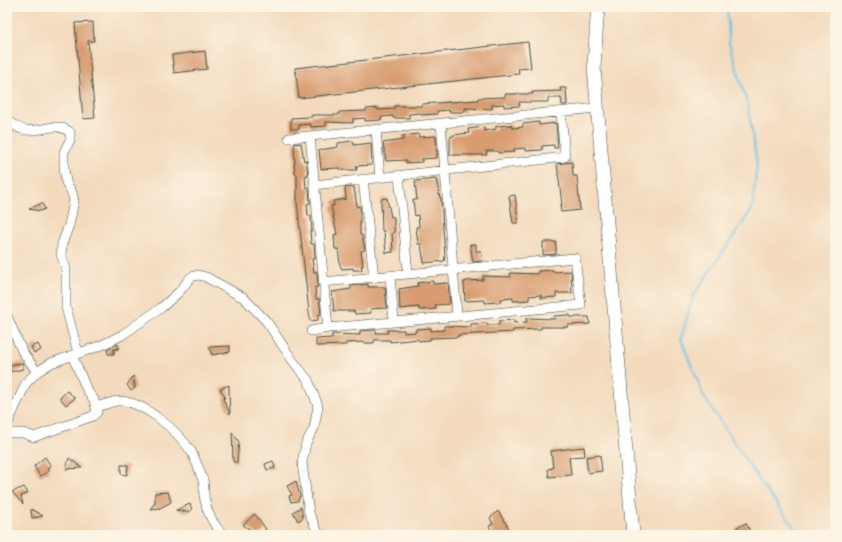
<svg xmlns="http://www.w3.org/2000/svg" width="842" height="542" font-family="Sriracha,sans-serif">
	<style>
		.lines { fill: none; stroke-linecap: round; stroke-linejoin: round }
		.stream { stroke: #63c0e1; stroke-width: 2 }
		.building { fill: #d89c70 }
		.minor-casing { stroke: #3f5549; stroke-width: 10 }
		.highway-casing { stroke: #3f5549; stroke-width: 14 }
		.minor { stroke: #fff; stroke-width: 9 }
		.highway { stroke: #fff; stroke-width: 13 }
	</style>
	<rect width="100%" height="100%" fill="#fcf5e5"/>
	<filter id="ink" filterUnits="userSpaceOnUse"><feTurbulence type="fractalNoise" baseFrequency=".025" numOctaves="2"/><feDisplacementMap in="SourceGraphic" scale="8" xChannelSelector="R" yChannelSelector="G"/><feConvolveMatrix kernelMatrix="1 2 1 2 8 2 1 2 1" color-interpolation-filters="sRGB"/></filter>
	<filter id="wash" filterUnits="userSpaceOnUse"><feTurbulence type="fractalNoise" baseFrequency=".012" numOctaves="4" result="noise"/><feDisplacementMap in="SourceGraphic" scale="16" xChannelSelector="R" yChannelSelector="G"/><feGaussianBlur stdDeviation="0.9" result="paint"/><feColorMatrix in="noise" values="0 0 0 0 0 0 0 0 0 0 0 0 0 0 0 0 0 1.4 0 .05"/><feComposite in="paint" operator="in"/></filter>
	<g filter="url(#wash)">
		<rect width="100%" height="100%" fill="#f3dabd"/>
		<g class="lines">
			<path class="stream" d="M727 7 729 43 748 106 757 165 752 209 693 296 681 339 704 397 759 480 800 535"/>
		</g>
		<g id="blocks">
			<path class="building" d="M93 22 94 41H88L95 118 83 119 75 23Z
				M528 42 531 68 518 69 519 74 299 98 295 68Z
				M205 51 207 69 174 73 172 55Z
				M560 88H566L567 105H562L561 98H548V102H519L520 106 504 107V104L492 105V109L465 108V112H449V110L437 111V114L421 115 420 113 409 114V118H393V116L381 117V120L365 121V118L353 119V123L326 122V126L311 127 310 124 299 125V129H291V118L312 117V115H339V112L366 111V109L378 108V110L394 109V106H422V104L478 100V98L505 97V94H533L532 92 561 91Z
				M539 122V125L556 123 558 148H554V145L542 146V150L526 151V148L514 149V152L498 153V151H486L487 155H450V137L453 136V135L469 133 468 129 484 127V131L496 129V126L511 125 512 128 523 127V124Z
				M418 134 419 137 436 136 437 158 422 159V162L406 163V160L386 161 383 143 403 140 402 136Z
				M353 141 354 145 371 143 372 165 356 166 357 170H341L340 168 321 169 319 150 338 147V143Z
				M301 143 304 161 306 160 308 175 305 176 306 188H309L310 203 307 204 308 216H311L312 231H310L311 244H314L315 259H312L314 272H317L318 287H315L316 299H319L321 314 318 315V320L310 321 297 202V174H295L294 164H295L294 144Z
				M572 162 573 176H577L580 210 561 212 560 205H562L557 164Z
				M436 179 440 198H441L445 257 444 261 424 263 421 244H418L416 227H419L418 215 415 216 413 200H417L415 181Z
				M354 187 357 207 360 206V235H362L365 250 361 251 363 266H361L362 270H353V268L342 269 340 265 338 249H335L334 235 337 234 331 206H334L333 201 346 199 345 188Z
				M515 195 518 218V223H513L509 196Z
				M387 198 391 217H394V233H392L393 252 386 253 384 231H382L381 199Z
				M42 203 45 209 40 211 29 209Z
				M543 242H556V254L543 255Z
				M470 244H476V251H481L483 261 473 262Z
				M553 270V272L571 271 572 293H556V297L541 298V295L529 296V300L513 301V298L501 299V302L485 303V300L465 301 464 282 467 281 483 280V276L511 277 510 273 538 274V271Z
				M433 281V284L448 283 450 304 435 305 436 309 419 310V307L400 309 399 289 418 286 417 283Z
				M368 284V287H385L387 308 370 309 371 313 355 314 354 311H334L332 292 351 289V286Z
				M570 315V317H589L590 324 568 325V327H541V329L513 330V332L458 335V337L430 338V340L419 341 418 339 390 342V340H374V343H363V342L346 343V345L316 346V339L332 338V334L360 335V331L376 330V333H388L387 330H404V333L416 332V329L431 328V331L444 330V326L472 327 471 324 487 323V325H499V321L514 320V323L527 322 526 318 555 319 554 316Z
				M38 344 41 350 34 353 31 347Z
				M118 344V349H114V354H108L107 349Z
				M230 346V352L212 355 209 347Z
				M23 363V369L10 372 11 369 7 367V365Z
				M133 376 135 388 131 391 127 385Z
				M229 385V393L230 414 223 399 225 397 220 389Z
				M67 391 75 398 66 405 60 398Z
				M232 432 239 442 237 462H233Z
				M584 447 585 456 569 457 571 475 549 477 548 469 553 468 551 451Z
				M600 455 602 471 588 473 586 457Z
				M45 457 51 466 47 468 49 471 40 476 34 466Z
				M69 458 82 468 66 469Z
				M273 461 275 468 267 470 265 464Z
				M121 465H128L127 475 121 474Z
				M296 481 300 496 298 501 291 502 289 496 292 495 287 486Z
				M24 487 28 493 21 496 23 504 12 492Z
				M168 492 171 502 160 508 150 509 155 503V493Z
				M190 504 192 510 187 512 176 510Z
				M301 507 303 518 298 521 293 512Z
				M31 509 43 516 32 518Z
				M498 511 513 535H494L489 526 493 524 490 518Z
				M255 514 266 529 259 535 243 525Z
				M746 523 752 535H739L736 528Z"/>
		</g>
	</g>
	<g filter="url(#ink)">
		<use href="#blocks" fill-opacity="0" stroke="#3f5549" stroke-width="1"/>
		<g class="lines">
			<defs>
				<path id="minor" d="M7 120C13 124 19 130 27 130 43 132 55 121 70 132V140L64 152V168L66 182 72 193 74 201 69 225 62 244 61 254 66 269V307L78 353
					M441 123 457 316
					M376 130 380 178
					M310 136 328 328
					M289 138 597 108
					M399 175 408 274
					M363 179 374 278
					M314 185 565 157 561 112
					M390 276 394 322
					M7 316 22 351 37 372
					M311 331 328 328 581 305 575 258 323 282
					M97 407C103 405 111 402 117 401 142 399 178 432 191 451 195 459 200 471 203 480 205 487 203 494 205 500 207 514 214 525 223 535
					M7 425 26 383 37 372 51 363 102 345 122 335 161 308 179 292 191 277 198 275 206 277 244 298 267 322 293 361 308 380 318 406 314 428 306 443 302 463 309 513 319 535
					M7 433H23L34 437 93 416 97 412 94 400 87 390 72 355"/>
				<path id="highway" d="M599 7 597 18 594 67 633 535"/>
			</defs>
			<use href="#minor" class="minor-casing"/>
			<use href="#highway" class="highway-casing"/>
			<use href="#minor" class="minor"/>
			<use href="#highway" class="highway"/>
		</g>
	</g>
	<rect width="842" height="542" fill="none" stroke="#fcf5e5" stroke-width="24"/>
</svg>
